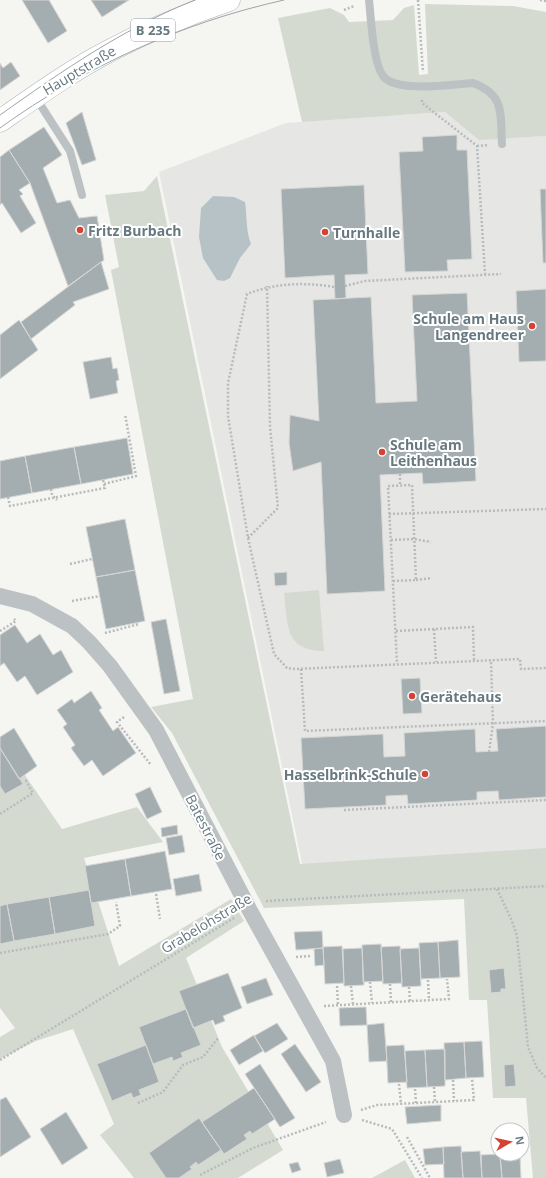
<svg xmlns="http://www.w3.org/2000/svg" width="546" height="1178" font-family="'Open Sans',sans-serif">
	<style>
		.built { fill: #e6e6e5 }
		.green { fill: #d5dad1 }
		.water { fill: #b6c2c5 }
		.building { fill: #a4adb0; stroke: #d6d6d4 }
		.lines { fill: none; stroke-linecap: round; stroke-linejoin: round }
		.primary-casing { stroke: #b0b5b7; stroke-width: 23 }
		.path { stroke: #b8bbbd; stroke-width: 2.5; stroke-dasharray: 2 2; stroke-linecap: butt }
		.service { stroke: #bcc1c3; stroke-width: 8 }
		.minor { stroke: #bcc1c3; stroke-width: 16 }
		.primary { stroke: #fff; stroke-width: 22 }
		.tram { stroke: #9ea5a9; stroke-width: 1 }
		.poi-dot { fill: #d54132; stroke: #fff; stroke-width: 1.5 }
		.labels { text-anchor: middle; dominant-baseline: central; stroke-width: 4; stroke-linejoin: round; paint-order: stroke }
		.shield { fill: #fff; stroke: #94a0a6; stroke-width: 1 }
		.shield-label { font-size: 13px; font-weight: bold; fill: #667880 }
		.street-label { font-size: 14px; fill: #667880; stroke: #fff }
		.poi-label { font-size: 14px; font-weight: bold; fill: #667880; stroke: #fff; text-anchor: start }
	</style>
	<rect width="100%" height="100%" fill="#f5f5f2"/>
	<path class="built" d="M445 112 479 139 546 136V861L304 873 159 172 286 123Z"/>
	<path class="green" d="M425 4 513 6 546 12V136L479 140 445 112 302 122 278 18 330 8 344 15 349 22 393 20 404 8 414 5 419 75 428 74Z
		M157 176 300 864 546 848V1178H533L526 1098H493L487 1000H469L464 899 264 908 172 733 151 707 193 699 111 270 119 267 105 195 144 191Z
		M319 590 324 651C284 651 288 624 284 593Z
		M0 739 62 829 137 807 163 842 84 858 119 966 231 899 244 921 186 958 222 1047 283 1150 238 1178H134L100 1135 114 1124 73 1029 36 1041 0 1059V1037L15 1028 0 1008Z
		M405 1160 415 1178H372Z"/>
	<path class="water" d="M213 196 234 197 245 202C247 216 246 232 251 244L240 258 230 278 224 281 217 280 203 258 199 237 201 208Z"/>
	<path class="building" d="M22 0H49L67 31 48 43Z
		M91 0H129L102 17Z
		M11 62 20 76 0 90V63L3 68Z
		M82 112 96 160 82 165 66 123Z
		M44 127 62 155 43 168 57 203 70 200 79 218 97 216 104 260 68 286 30 183 9 150Z
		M457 135V150H467L472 259 447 260 448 271 405 272 399 152 423 151 422 137Z
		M9 150 30 183 19 190 23 194 20 196 36 223 21 233 2 203 0 205V157Z
		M364 185 368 274 345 275 346 298 335 299 334 275 285 278 281 189Z
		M540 189H546V263H543Z
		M101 262 109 289 73 302 75 305 31 339 21 322Z
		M546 289V361L519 362 516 291Z
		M467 293 476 481 423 484 422 473 380 475 385 591 327 594 321 462 293 471 289 443 290 415 319 421 313 300 371 297 376 403 417 401 412 295Z
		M19 320 38 350 0 379V335Z
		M111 357 113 369 117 368 119 380 116 381 118 393 90 399 83 362Z
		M127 438 133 474 81 484 74 447Z
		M74 447 81 484 32 493 25 456Z
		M25 456 32 493 0 499V461Z
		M125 519 135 570 96 577 86 527Z
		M135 570 145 621 106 629 96 577Z
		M287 572V585L275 586 274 573Z
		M166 619 180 691 164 694 151 622Z
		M15 625 27 643 40 634 53 655 61 650 73 672 37 695 25 676 17 682 4 663 0 666V635Z
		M420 678 422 713 403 714 401 679Z
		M91 691 102 708 99 710 113 731 118 727 136 753 103 776 92 760 84 766 71 748 75 745 63 727 67 724 57 710 72 699 74 703Z
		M546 726V797L499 800 498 791 477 792V800L408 804 407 795 386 796V805L305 809 301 738 383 734 384 757 405 756 404 733 475 729 476 752 498 751 496 729Z
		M14 728 37 766 19 779 0 748V737Z
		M0 748 23 784 5 794 0 786Z
		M150 787 162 812 147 819 135 794Z
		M177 825 178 834 162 837 161 828Z
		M182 835 185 852 169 855 166 838Z
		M165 851 172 889 131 896 125 859Z
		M125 859 131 896 91 903 85 866Z
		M199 874 202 891 176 896 173 879Z
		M89 890 95 926 55 934 49 897Z
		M49 897 55 934 14 941 7 904Z
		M7 904 14 941 0 944V906Z
		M322 931 323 948 296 950 294 932Z
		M458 940 460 977 440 978 438 942Z
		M438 942 440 978 421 979 419 943Z
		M381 944 383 981 363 982 362 945Z
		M342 946 344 983 325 984 323 947Z
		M400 946 402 983 383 984 381 947Z
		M323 948 324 965 315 966 314 949Z
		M362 948 364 985 344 986 343 949Z
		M419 948 421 986 402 987 400 949Z
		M504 968 506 989H501V992L491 993 489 970Z
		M228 973 242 1008 223 1016 225 1021 215 1025 213 1020 193 1028 179 991Z
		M266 978 273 995 247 1004 241 987Z
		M366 1007 367 1025 340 1026 339 1008Z
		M186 1009 201 1045 181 1053 183 1057 173 1061 172 1057 153 1064 139 1027Z
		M277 1023 288 1039 265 1053 254 1036Z
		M384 1023 387 1061 369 1062 367 1025Z
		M254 1035 263 1051 239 1065 230 1050Z
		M482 1041 484 1077 466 1078 464 1042Z
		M464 1042 466 1078 445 1080 444 1043Z
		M295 1044 321 1082 306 1092 281 1054Z
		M146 1045 159 1082 139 1090 141 1095 133 1098 131 1093 112 1101 97 1064Z
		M404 1045 407 1082 388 1083 386 1046Z
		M445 1049V1086L427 1087 425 1050Z
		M425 1050 427 1087 407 1088 405 1051Z
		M260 1064 295 1118 280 1127 245 1074Z
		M514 1064 516 1086 505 1087 504 1065Z
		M254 1088 275 1119 252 1134 250 1131 244 1135 247 1139 224 1154 202 1122Z
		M6 1097 31 1137 0 1157V1100Z
		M441 1105V1121L407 1124 405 1107Z
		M66 1112 88 1148 62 1165 40 1129Z
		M199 1118 221 1150 198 1165 196 1162 190 1167 192 1169 179 1178H166L149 1153Z
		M461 1146 463 1178H444L443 1147Z
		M443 1147 444 1164 425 1165 423 1149Z
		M480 1151 482 1178H463L461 1152Z
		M500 1154 502 1178H482L481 1155Z
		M520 1156 521 1178H502L500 1157Z
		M340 1159 344 1173 327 1177 324 1163Z
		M298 1162 301 1170 292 1173 289 1164Z"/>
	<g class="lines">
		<defs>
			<path id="primary" d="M0 121C36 96 72 70 111 50 149 30 188 14 229 0"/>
		</defs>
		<use href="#primary" class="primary-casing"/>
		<path class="path" d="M418 0 423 72
			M540 0 546 1
			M344 10 354 6
			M422 100V103L477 146 485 274
			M477 146 489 145
			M345 286 365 281 501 274
			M334 287C304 282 276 283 247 294L228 383V416L248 538 274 654 287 668 296 669 520 659 521 669 546 668
			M400 474V485
			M104 484 136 476 125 414
			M51 489 52 495 57 500
			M8 497 10 506 105 488 103 480
			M389 514 546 509
			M248 538 278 508 270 427 267 286
			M391 540 414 539 431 542
			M70 564 92 559
			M416 580 432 578
			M393 581 416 580 412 485 388 486 397 664
			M72 601 100 596
			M434 629 436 662
			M0 631 16 621 14 619
			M396 631 473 627 474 660
			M105 633 139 624
			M301 669 305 731 546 721
			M124 717 117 722 151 765
			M489 752 493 724 491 660
			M344 810 546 800
			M0 814 33 793 25 779
			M497 889 512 921 517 936 528 1047 537 1068 546 1078
			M156 894 160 919
			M266 901 546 886
			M0 953 108 934 120 926 116 902
			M296 957 310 956
			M428 980 429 1000
			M370 982 372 1003
			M390 984 391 1002
			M337 986 338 1005
			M351 986 353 1004
			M409 987 410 1001
			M324 1006 449 999 447 979
			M0 1060 234 918
			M453 1080 454 1101
			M399 1084 401 1104
			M434 1087 435 1102
			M415 1089 416 1103
			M138 1103 163 1092 183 1065 203 1057 219 1037
			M361 1110 377 1105 474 1100 472 1079
			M362 1120 392 1129 422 1178
			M407 1137 430 1178
			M200 1175 253 1148 326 1122"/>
		<path class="service" d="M369 0C371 18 373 65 384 77 398 93 453 84 473 83 506 95 500 115 502 144
			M36 98 70 151 82 195"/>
		<path class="minor" d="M0 596 32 604 72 626 89 642 110 666 156 730 249 909 333 1061 344 1115"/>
		<use href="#primary" class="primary"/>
		<path class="tram" d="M0 115C62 71 124 28 195 0
			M0 128C86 66 181 23 284 0"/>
	</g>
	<g class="poi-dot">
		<circle cx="80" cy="230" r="4"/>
		<circle cx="325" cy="232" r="4"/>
		<circle cx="532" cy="326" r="4"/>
		<circle cx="382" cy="452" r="4"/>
		<circle cx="412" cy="696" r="4"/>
		<circle cx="425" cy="774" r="4"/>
	</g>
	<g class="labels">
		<rect class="shield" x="131" y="19" width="44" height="22" rx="3"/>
		<g class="shield-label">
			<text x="153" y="30">B 235</text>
		</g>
		<g class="street-label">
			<text transform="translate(79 70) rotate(-31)">Hauptstraße</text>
			<text transform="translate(206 827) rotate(63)">Batestraße</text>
			<text transform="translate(206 923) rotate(-31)">Grabelohstraße</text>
		</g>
		<g class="poi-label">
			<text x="88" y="230">Fritz Burbach</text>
			<text x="333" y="232">Turnhalle</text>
			<text x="524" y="318" text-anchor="end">Schule am Haus<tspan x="524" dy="16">Langendreer</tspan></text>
			<text x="390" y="444">Schule am<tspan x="390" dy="16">Leithenhaus</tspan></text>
			<text x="420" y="696">Gerätehaus</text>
			<text x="417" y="774" text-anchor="end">Hasselbrink-Schule</text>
		</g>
	</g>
	<g transform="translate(510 1142) rotate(81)"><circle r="19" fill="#ffffff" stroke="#c2c9cc"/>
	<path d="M0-3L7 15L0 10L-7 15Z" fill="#d54132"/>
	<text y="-6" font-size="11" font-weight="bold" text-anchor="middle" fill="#667880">N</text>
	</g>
</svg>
